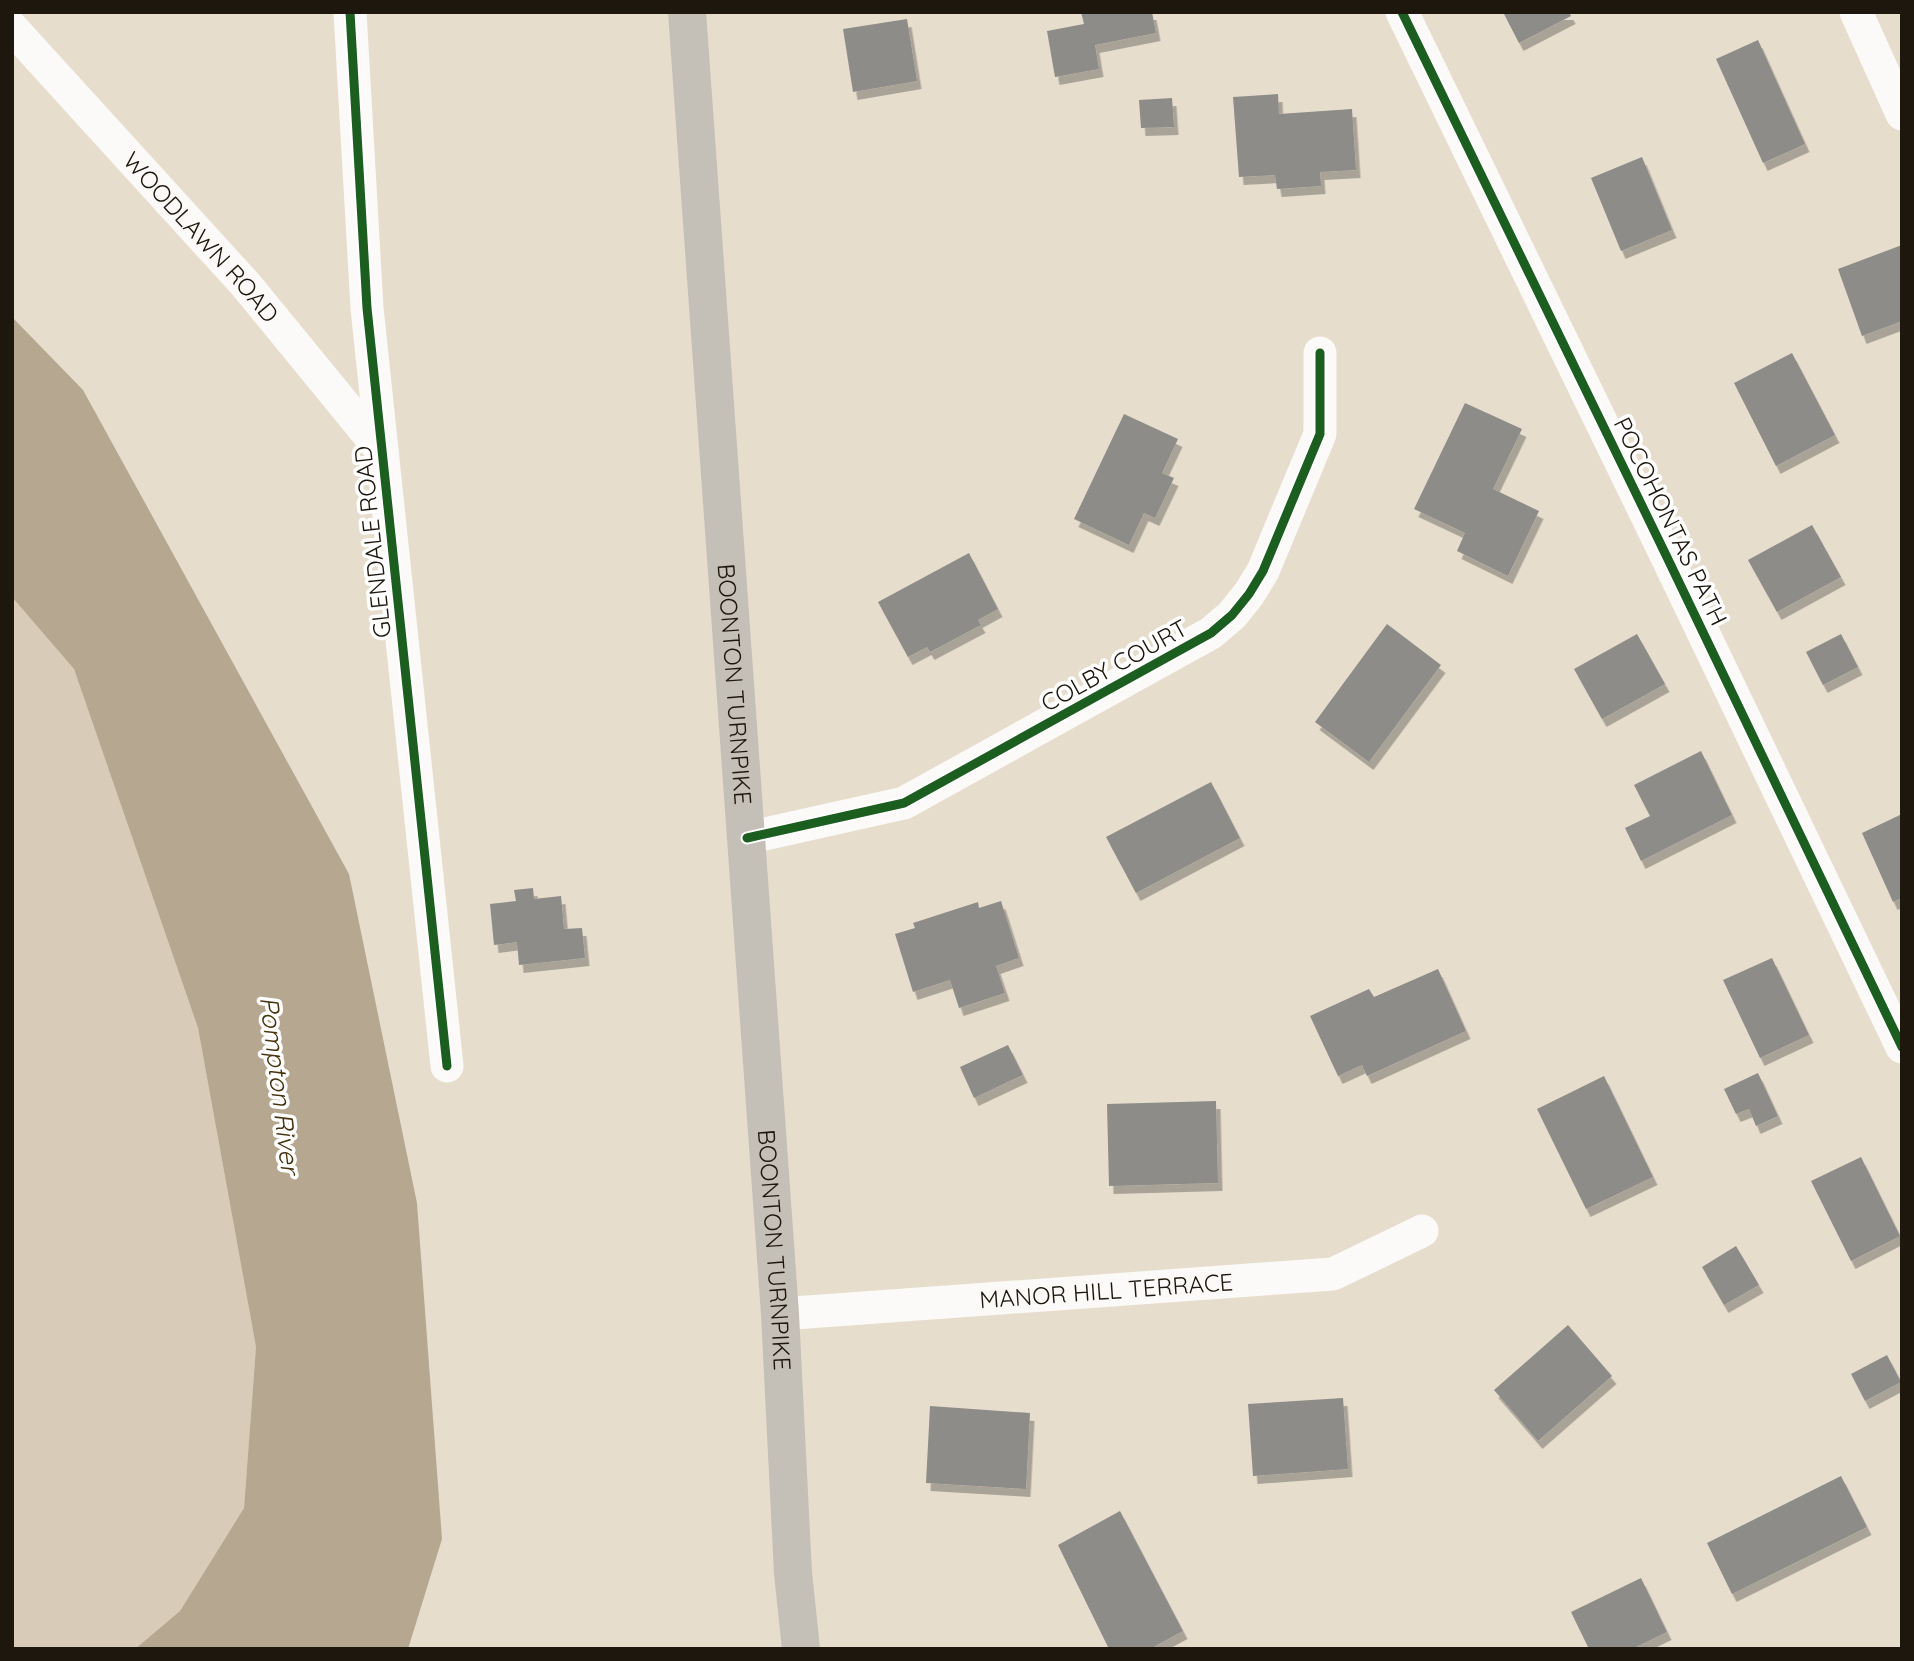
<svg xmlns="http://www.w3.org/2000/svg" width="1914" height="1661" font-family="Quicksand,sans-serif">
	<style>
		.green { fill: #d8ccb9 }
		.water { fill: #b6a790 }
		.building { fill: #8d8c88; filter: url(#shadow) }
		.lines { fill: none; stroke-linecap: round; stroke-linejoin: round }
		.street { stroke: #fbfaf8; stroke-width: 33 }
		.primary { stroke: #c4bfb7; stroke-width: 38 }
		.cycleway-casing { stroke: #fff; stroke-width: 13 }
		.cycleway { stroke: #1b5e20; stroke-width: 9 }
		.labels { text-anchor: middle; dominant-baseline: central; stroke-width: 7; stroke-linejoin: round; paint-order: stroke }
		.street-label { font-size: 24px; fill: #1e170d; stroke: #fff }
		.water-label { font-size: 26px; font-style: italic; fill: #47330f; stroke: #fff }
	</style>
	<defs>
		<filter id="shadow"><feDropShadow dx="4.5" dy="8" stdDeviation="0" flood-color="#0004"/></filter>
	</defs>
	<rect width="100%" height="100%" fill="#e7ddcd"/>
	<path class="green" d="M12 597 74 669 198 1028 256 1347 244 1508 180 1611 135 1649H12Z"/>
	<path class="water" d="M12 317 83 390 349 874 417 1203 442 1539 408 1649H135L180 1611 244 1508 256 1347 198 1028 74 669 12 597Z"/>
	<path class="building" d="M1081 12H1152L1156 33 1095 45 1099 69 1055 77 1047 31 1084 24Z
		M1503 12H1569L1571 16 1519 43Z
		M907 19 917 81 853 92 843 29Z
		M1758 40 1805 144 1763 163 1716 59Z
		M1278 94 1279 114 1352 109 1356 170 1320 172 1321 186 1277 189 1275 175 1239 177 1233 97Z
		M1172 98 1174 127 1141 128 1139 100Z
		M1642 157 1672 230 1621 251 1591 178Z
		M1902 245V321L1862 336 1838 269Z
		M1792 353 1835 435 1776 466 1734 383Z
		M1465 403 1522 429 1493 489 1539 511 1508 576 1457 551 1465 533 1414 509Z
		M1124 414 1178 439 1162 473 1174 478 1155 518 1144 513 1129 545 1074 519Z
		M1812 525 1841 577 1777 612 1748 560Z
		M969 553 998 609 978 620 981 625 930 652 927 647 908 657 878 602Z
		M1387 624 1441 665 1369 762 1315 722Z
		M1637 634 1665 684 1602 719 1574 669Z
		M1841 634 1858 667 1823 685 1806 652Z
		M1701 751 1732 815 1641 861 1625 828 1650 816 1634 785Z
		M1211 782 1240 838 1136 893 1106 837Z
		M1902 814V898L1893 902 1862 833Z
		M533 888 534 899 561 896 564 929 582 928 585 958 519 965 517 942 494 945 490 904 516 901 514 890Z
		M1001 901 1019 958 996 966 1005 993 959 1008 950 980 913 992 895 934 915 928 913 923 978 902 979 908Z
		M1772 958 1809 1035 1760 1058 1723 980Z
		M1438 969 1466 1031 1367 1076 1362 1065 1338 1076 1310 1016 1369 989 1374 997Z
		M1008 1045 1023 1075 974 1098 960 1067Z
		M1758 1073 1778 1116 1756 1126 1749 1109 1736 1114 1724 1089Z
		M1604 1076 1653 1177 1586 1209 1537 1109Z
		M1216 1101 1218 1183 1109 1186 1107 1104Z
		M1861 1157 1900 1236 1851 1261 1811 1181Z
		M1736 1246 1759 1285 1724 1305 1702 1267Z
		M1568 1325 1612 1376 1538 1441 1494 1390Z
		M1887 1355 1901 1382 1865 1401 1851 1374Z
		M1343 1398 1348 1469 1253 1476 1248 1404Z
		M930 1406 1030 1413 1026 1489 926 1483Z
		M1841 1476 1867 1527 1732 1594 1707 1543Z
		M1120 1511 1183 1631 1150 1649H1109L1058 1545Z
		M1641 1578 1667 1632 1632 1649H1589L1571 1612Z"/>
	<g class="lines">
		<g class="street">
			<path d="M350 12 367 308 447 1066"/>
			<path d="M1402 12 1664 551 1902 1047"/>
			<path d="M1856 12 1902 114"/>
			<path id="s1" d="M12 28 246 285 382 451"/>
			<path d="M747 838 904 803 1211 633 1232 615 1249 594 1263 571 1320 434V353"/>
			<path id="s2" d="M780 1314 1333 1274 1422 1231"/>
		</g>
		<path class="primary" id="s3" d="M687 12 780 1314 793 1573 801 1649"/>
		<defs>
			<path id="cycleway" d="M350 12 367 308 447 1066
				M1402 12 1664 551 1902 1047
				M747 838 904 803 1211 633 1232 615 1249 594 1263 571 1320 434V353"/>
		</defs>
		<use href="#cycleway" class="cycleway-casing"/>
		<use href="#cycleway" class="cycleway"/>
	</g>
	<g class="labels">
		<g class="street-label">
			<text stroke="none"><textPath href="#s1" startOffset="282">WOODLAWN ROAD</textPath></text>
			<text transform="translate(1671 521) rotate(64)">POCOHONTAS PATH</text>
			<text transform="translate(372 542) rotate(-96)">GLENDALE ROAD</text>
			<text transform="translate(1114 665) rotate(-29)">COLBY COURT</text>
			<text stroke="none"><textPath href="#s3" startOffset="674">BOONTON TURNPIKE</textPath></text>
			<text stroke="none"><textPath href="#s3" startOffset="1241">BOONTON TURNPIKE</textPath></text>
			<text stroke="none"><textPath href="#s2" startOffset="327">MANOR HILL TERRACE</textPath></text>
		</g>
		<g class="water-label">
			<text transform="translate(280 1085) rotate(83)">Pompton River</text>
		</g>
	</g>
	<rect width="1914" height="1661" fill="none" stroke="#1e170d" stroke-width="28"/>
</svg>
